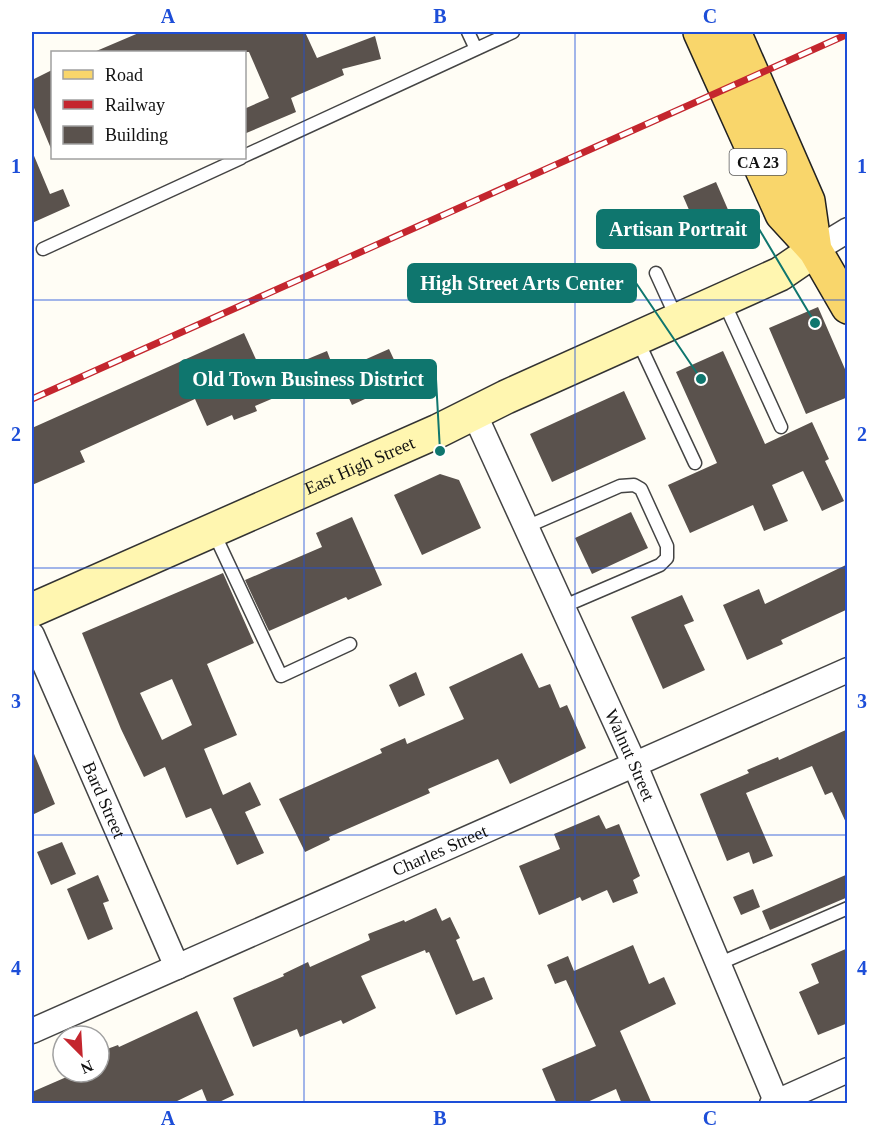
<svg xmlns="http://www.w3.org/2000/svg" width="879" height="1135" font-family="'Times New Roman',serif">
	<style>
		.building { fill: #5a524d; fill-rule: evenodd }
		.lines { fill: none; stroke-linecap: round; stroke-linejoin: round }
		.lane-casing { stroke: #444; stroke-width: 15 }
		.street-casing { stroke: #444; stroke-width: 27 }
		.secondary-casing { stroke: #333; stroke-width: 36 }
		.primary-casing { stroke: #222; stroke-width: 36 }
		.lane { stroke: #fff; stroke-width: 12 }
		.street { stroke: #fff; stroke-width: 24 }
		.secondary { stroke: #fff6b0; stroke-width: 33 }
		.primary { stroke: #f9d66b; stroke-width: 33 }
		.rail-casing { stroke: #c4262e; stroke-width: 7 }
		.rail { stroke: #fff; stroke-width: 4.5; stroke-dasharray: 14; stroke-linecap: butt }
		.grid { fill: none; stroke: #1d4ed8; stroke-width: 1.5; stroke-opacity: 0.55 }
		.labels { text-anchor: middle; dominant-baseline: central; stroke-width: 6; stroke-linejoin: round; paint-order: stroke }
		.shield { fill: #fff; stroke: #585858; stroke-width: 1.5 }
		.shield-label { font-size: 16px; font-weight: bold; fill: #111 }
		.street-label { font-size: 18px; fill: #111; stroke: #fff }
		.leader { fill: none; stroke: #0f766e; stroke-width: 2 }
		.callout-dot { fill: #0f766e; stroke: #fff; stroke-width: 2 }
		.callout { fill: #0f766e; stroke: #0f766e; stroke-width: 2 }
		.callout-label { font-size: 20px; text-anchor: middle; font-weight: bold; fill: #fff }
		.neatline { fill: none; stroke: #1d4ed8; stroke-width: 2 }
		.grid-label { font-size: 20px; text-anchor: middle; font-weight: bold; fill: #1d4ed8 }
	</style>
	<rect width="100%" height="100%" fill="#fffdf5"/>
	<path class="building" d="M141 32H305L317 58 375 36 381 59 342 69 344 75 291 98 296 112 244 134V109L269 98 249 52H94Z
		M52 70V151L32 103V80Z
		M32 151 50 194 63 189 70 206 32 223Z
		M716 182 739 235 706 249 683 196Z
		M818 307 848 376V397L806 414 769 328Z
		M244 333 264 377 327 351 335 372 255 406 257 411 234 420 232 415 207 426 195 399 80 451 85 462 32 485V428Z
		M389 349 404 381 352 405 337 372Z
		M723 351 765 444 812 422 829 459 825 461 844 501 822 511 803 471 772 485 788 521 764 531 753 505 690 533 668 485 717 463 676 372Z
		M624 391 646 439 552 482 530 434Z
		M440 474 459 480 481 528 422 555 394 495Z
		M631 512 648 548 592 574 575 538Z
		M352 517 382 585 348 600 346 597 269 631 245 580 322 547 316 533Z
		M848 564V609L781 640 783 644 747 660 723 605 759 589 765 604Z
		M223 573 254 643 207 664 237 735 204 749 223 795 250 782 261 805 245 812 264 853 237 865 211 808 186 818 165 767 144 777 121 729 82 633ZM172 679 192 725 162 740 140 693Z
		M682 595 694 621 684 625 705 670 663 689 631 617Z
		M522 653 539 688 550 684 560 708 567 705 586 748 510 784 498 759 428 789 430 793 329 837 330 840 305 852 279 799 382 753 380 749 405 738 407 744 464 719 449 687Z
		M416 672 425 695 399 707 389 685Z
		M848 729V827L832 792 825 795 812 766 746 793 773 856 753 864 749 852 727 861 700 794 749 773 747 770 778 757 779 760Z
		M32 749 55 804 32 815Z
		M599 815 606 829 619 824 640 876 633 880 638 893 613 903 607 890 582 901 580 897 539 915 519 866 560 849 554 834Z
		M62 842 76 874 51 885 37 852Z
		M848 874V897L770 930 762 911Z
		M98 875 109 901 103 903 113 929 88 940 67 889Z
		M753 889 760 907 741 915 733 897Z
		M436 908 442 921 450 917 460 938 456 940 473 981 484 977 493 999 456 1015 429 952 426 953 425 950 361 976 376 1008 343 1024 341 1020 300 1037 297 1029 253 1047 233 998 284 976 283 974 308 962 310 967 370 940 368 934 404 920 405 922Z
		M633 945 649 984 664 977 676 1004 620 1031 652 1104H622L616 1089 583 1104H557L542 1069 596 1046 566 980 555 984 547 965 568 956 574 971Z
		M848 948V1023L818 1035 799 992 819 983 811 964Z
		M197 1011 234 1095 215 1104H208L202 1089 171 1104H32V1092L78 1072H99V1052L118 1045 119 1047Z"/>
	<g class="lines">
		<defs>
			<path id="lane" d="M468 32 476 49
				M244 156 513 32
				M43 249 241 158
				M656 273 677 319
				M723 300 781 427
				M637 339 695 463
				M526 527 620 486 634 485 641 489 667 546V558L660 565 562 607
				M213 531 281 676 350 644
				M718 964 848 908"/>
			<g id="street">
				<path d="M815 250 848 230"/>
				<path id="s1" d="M474 413 634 763 776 1101"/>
				<path id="s2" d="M32 635 177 967"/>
				<path id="s3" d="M32 1031 848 670"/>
				<path d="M772 1104 848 1070"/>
			</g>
			<g id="secondary">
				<path id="s4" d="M32 610 438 431 506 397 780 274 815 250"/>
			</g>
			<path id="primary" d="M700 32 782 214 815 250 848 307
				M734 32 808 201 815 250"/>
		</defs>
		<use href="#lane" class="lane-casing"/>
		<use href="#street" class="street-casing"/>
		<use href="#secondary" class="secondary-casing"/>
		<use href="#primary" class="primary-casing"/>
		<use href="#lane" class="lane"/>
		<use href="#street" class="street"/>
		<use href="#secondary" class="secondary"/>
		<use href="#primary" class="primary"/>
		<defs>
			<path id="rail" d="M32 399 848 34"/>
		</defs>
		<use href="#rail" class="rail-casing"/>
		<use href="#rail" class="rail"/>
	</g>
	<path class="grid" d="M304 32V1104M575 32V1104M32 300H848M32 568H848M32 835H848"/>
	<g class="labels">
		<rect class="shield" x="729.5" y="149" width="57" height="26" rx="4.5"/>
		<g class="shield-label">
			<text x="758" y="162">CA 23</text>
		</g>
		<g class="street-label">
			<text stroke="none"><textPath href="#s4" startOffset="358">East High Street</textPath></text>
			<text stroke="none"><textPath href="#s1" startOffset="376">Walnut Street</textPath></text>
			<text stroke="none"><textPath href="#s2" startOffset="180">Bard Street</textPath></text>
			<text stroke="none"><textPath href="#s3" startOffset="446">Charles Street</textPath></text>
		</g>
	</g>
	<path class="leader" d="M815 323L759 229M701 379L636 283M440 451L436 379"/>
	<g class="callout-dot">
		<circle cx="815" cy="323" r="6"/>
		<circle cx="701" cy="379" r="6"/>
		<circle cx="440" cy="451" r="6"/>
	</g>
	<g class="callout">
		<rect x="597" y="210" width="162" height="38" rx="6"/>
		<rect x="408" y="264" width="228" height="38" rx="6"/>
		<rect x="180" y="360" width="256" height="38" rx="6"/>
	</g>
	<g class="callout-label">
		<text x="678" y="236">Artisan Portrait</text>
		<text x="522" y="290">High Street Arts Center</text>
		<text x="308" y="386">Old Town Business District</text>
	</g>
	<rect width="879" height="1135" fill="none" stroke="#ffffff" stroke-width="66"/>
	<rect x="51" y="51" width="195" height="108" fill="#ffffff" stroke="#a0a0a0" stroke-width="1.5"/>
	<rect x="63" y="70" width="30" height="9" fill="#f9d66b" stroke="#a0a0a0" stroke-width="1.5"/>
	<text x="105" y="81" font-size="18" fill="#111111">Road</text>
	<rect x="63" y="100" width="30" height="9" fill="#c4262e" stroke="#a0a0a0" stroke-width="1.5"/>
	<text x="105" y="111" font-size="18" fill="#111111">Railway</text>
	<rect x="63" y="126" width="30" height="18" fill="#5a524d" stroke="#a0a0a0" stroke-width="1.5"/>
	<text x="105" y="141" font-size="18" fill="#111111">Building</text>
	<g transform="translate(81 1054) rotate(156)"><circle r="28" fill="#ffffff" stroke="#a0a0a0" stroke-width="1.5"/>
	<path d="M0-4.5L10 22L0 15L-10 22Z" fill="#c4262e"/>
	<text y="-9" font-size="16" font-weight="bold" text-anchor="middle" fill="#111111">N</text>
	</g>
	<rect x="33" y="33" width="813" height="1069" class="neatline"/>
	<g class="grid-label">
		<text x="168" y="23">A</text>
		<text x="440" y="23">B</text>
		<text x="710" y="23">C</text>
		<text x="16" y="173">1</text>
		<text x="862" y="173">1</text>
		<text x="16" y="441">2</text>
		<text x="862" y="441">2</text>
		<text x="16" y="708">3</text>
		<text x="862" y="708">3</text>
		<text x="16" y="975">4</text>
		<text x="862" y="975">4</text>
		<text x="168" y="1125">A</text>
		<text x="440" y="1125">B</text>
		<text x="710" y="1125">C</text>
	</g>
</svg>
